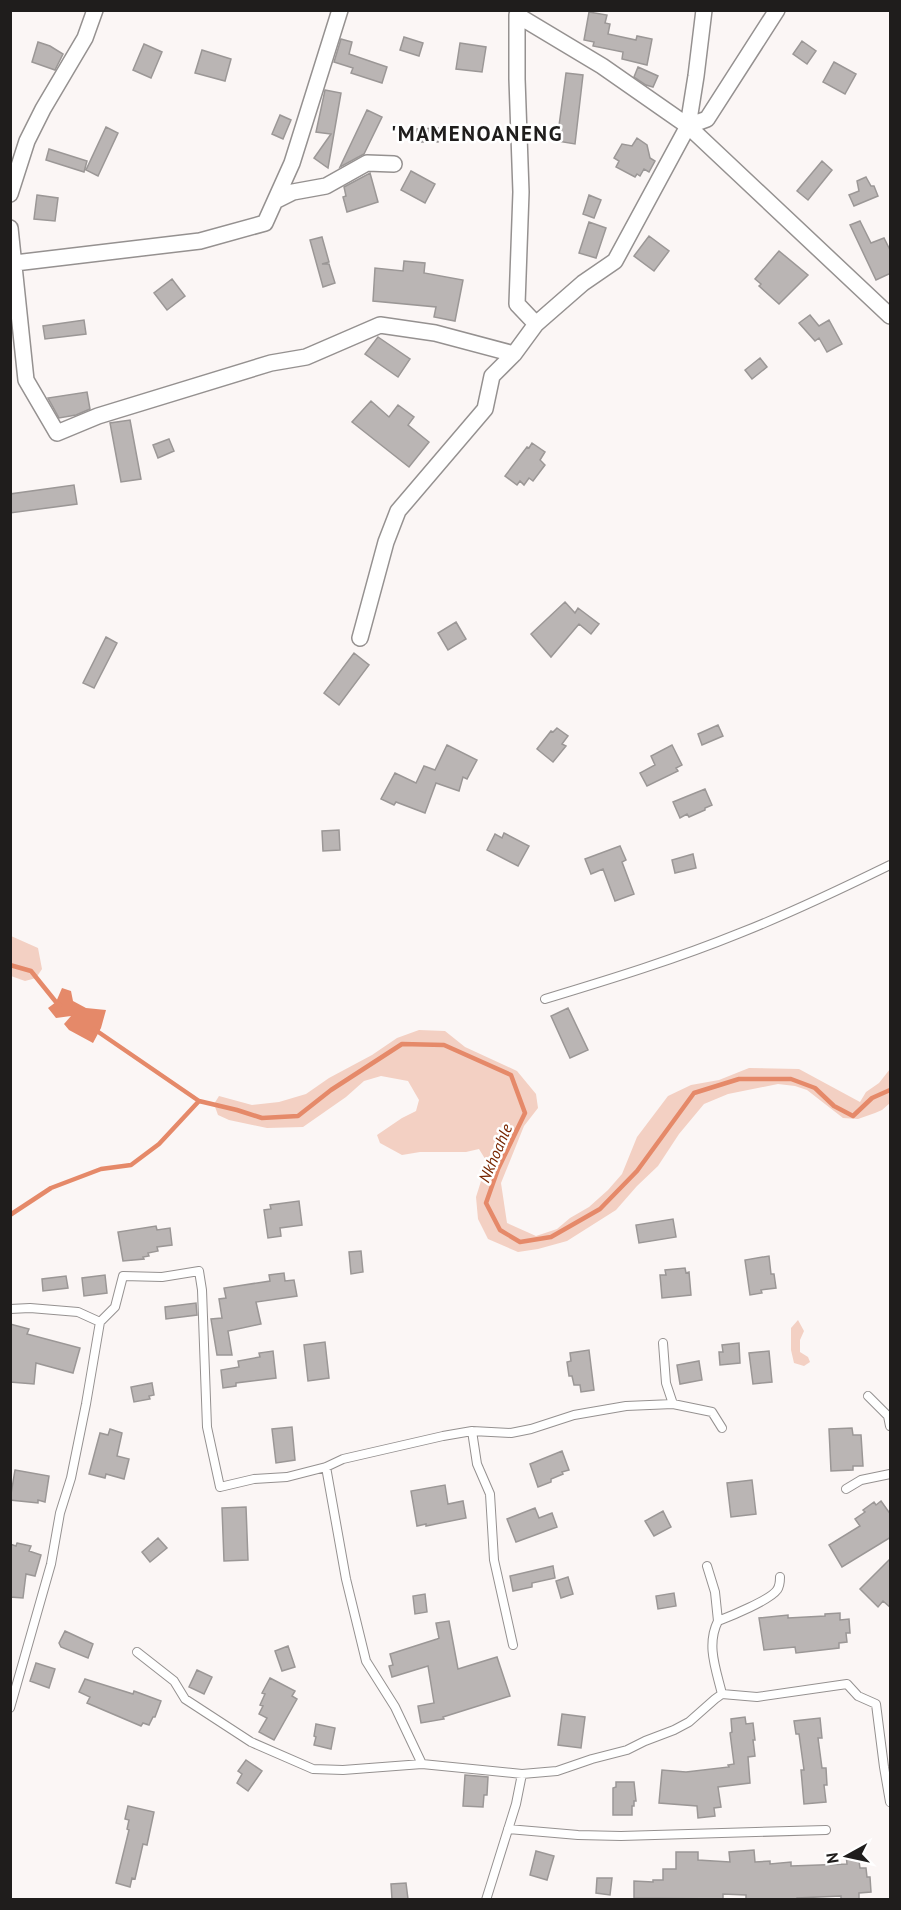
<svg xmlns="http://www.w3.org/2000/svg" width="901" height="1910" font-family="'PT Sans',sans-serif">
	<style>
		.green { fill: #f3d0c3 }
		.water { fill: #e58969 }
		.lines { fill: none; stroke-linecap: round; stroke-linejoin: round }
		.stream { stroke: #e58969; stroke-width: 4.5 }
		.building { fill: #bab5b4; stroke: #9b9796; stroke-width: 1.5 }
		.service-casing { stroke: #959190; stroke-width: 10 }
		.minor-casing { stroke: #959190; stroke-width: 18 }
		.service { stroke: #fff; stroke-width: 8 }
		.minor { stroke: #fff; stroke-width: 15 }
		.labels { text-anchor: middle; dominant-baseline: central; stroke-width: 5; stroke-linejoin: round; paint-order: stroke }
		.water-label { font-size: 16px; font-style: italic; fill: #782601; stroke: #fff }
		.district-label { font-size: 21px; font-weight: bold; letter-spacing: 1.5px; fill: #1f1d1c; stroke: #fff }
	</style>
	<rect width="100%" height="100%" fill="#fbf6f5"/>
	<path class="green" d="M11 936 38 948 42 969 36 978 25 981 11 976Z
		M419 1030 445 1031 465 1047 517 1071 536 1094 538 1108 524 1126 501 1183 507 1223 536 1236 557 1229 570 1218 589 1207 608 1190 622 1174 637 1137 668 1096 691 1085 719 1080 749 1068 799 1069 860 1102 866 1092 879 1083 890 1069V1103L882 1110 875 1113 858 1119 843 1118 807 1090 795 1086 778 1084 728 1094 704 1104 679 1134 658 1166 637 1186 616 1210 567 1241 538 1249 518 1252 488 1239 478 1219 476 1197 487 1162 479 1149 466 1152H420L402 1155 380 1143 377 1135 402 1118 416 1111 419 1100 408 1081 381 1076 364 1081 346 1097 303 1127 267 1128 229 1120 218 1115 214 1104 219 1096 252 1105 279 1102 306 1094 329 1078 372 1055 397 1038Z
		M798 1320 804 1331 800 1340V1352L808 1357 810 1362 804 1366 794 1363 791 1350V1328Z"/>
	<path class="water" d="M62 988 71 991 73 1001 86 1008 106 1010 101 1028 93 1043 69 1030 64 1024 71 1016 56 1018 48 1008 56 1002Z"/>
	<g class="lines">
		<path class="stream" d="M10 965 31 971 56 1002 60 1005
			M94 1029 199 1101 237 1110 262 1118 298 1116 331 1090 402 1044 444 1045 511 1075 525 1113 498 1169 486 1203 500 1230 520 1242 551 1237 600 1209 637 1171 694 1093 739 1079H791L815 1088 834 1106 853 1116 872 1098 890 1090
			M10 1215 51 1188 101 1169 131 1165 159 1144 199 1101"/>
	</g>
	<path class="building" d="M589 12 607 15 605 23 610 24 608 34 636 40 637 36 652 39 647 65 622 59 623 52 593 46 594 42 584 40Z
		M404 37 423 43 419 56 400 50Z
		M341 39 352 42 349 54 387 67 382 83 351 73 353 68 334 62Z
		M802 41 816 51 807 64 793 54Z
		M38 42 50 46 63 54 55 70 32 62Z
		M460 43 486 47 482 72 456 69Z
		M144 44 162 52 151 78 133 70Z
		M202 50 231 59 225 81 195 73Z
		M834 62 856 74 845 94 823 82Z
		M638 67 658 76 653 87 646 85 634 77Z
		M566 73 583 75 575 144 557 141Z
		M325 90 341 93 328 168 314 158 331 134 316 132Z
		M367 110 382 117 364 154 340 167Z
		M280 115 291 120 283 139 272 134Z
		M106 127 118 133 98 176 86 170Z
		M438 128V142H418L417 129Z
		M637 138 647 145 650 158 655 161 649 172 644 169 640 176 637 174 635 177 616 167 619 161 614 158 622 144 632 146Z
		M49 149 87 161 84 172 46 160Z
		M822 161 832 170 808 200 797 191Z
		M411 171 435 184 425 203 401 190Z
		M370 173 378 202 347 212 343 197 346 196 344 187Z
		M866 177 871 186H874L878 196 854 206 849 195 859 191 857 181Z
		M37 195 58 198 55 221 34 219Z
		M589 195 601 200 594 218 583 214Z
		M860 221 871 243 884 238 891 252V273L876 280 850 225Z
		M589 222 606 228 596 258 579 253Z
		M649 236 669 251 654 271 634 256Z
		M322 237 329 262 322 264H329L335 283 323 287 310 240Z
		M779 251 808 275 779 304 759 286 761 284 755 279Z
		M404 261 425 263 424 273 463 280 455 321 434 317 436 307 373 301 375 268 403 271Z
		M172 279 185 296 167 310 154 293Z
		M810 315 819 326 829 320 842 344 827 352 819 338 815 341 799 323Z
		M84 320 86 334 45 339 43 326Z
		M378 337 410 359 398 377 365 354Z
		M760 358 767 367 752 379 745 370Z
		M87 392 90 409 76 415 59 418 48 398Z
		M371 401 389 417 398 405 414 417 408 425 429 442 409 467 352 422Z
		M130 420 141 479 121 482 110 423Z
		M169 439 174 451 158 458 153 445Z
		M532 443 545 452 540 460 545 465 533 481 529 478 524 485 520 481 517 485 505 476 527 447 529 448Z
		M74 485 77 504 10 513V494Z
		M565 602 575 613 578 608 599 624 591 634 579 624 551 657 531 634Z
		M456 622 466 639 448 650 438 633Z
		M106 637 117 643 94 688 83 683Z
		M354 653 369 665 339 705 324 693Z
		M718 725 723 736 702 745 698 734Z
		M557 728 568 736 562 744 566 746 553 762 537 749 551 731 553 732Z
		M447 745 477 760 467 779 463 777 459 791 436 783 425 813 396 802 394 805 381 799 395 773 416 783 424 766 435 770Z
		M672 745 682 765 676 768 678 771 647 786 640 773 655 765 651 756Z
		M705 789 712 805 705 808V810L689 817 687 814 680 818 673 802Z
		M339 830 340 850 323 851 322 831Z
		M504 833 529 846 518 866 487 850 495 834 502 838Z
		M620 846 626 860 622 862 634 894 615 901 603 869 591 874 585 859Z
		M693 854 696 868 675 873 672 860Z
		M568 1008 588 1050 570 1058 551 1016Z
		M299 1201 302 1225 280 1228 281 1236 268 1238 264 1210 271 1209 270 1205Z
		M673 1219 676 1237 639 1243 636 1225Z
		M156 1226 157 1230 170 1228 172 1245 157 1247 158 1251 148 1253 149 1256 143 1257 144 1259 123 1261 118 1232Z
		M361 1251 363 1272 351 1274 349 1252Z
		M769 1256 771 1274H774L776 1288 761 1290 762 1293 750 1295 745 1260Z
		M685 1268 686 1273 689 1272 691 1295 662 1298 660 1275H666L665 1270Z
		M284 1273 285 1281 294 1280 297 1296 256 1302 261 1324 228 1331 232 1355H217L211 1319 222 1318 219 1299 226 1298 224 1288 270 1281 269 1275Z
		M105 1275 107 1293 84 1296 82 1278Z
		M66 1276 68 1288 43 1291 42 1279Z
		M196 1303 197 1315 166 1319 165 1307Z
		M10 1324 29 1329 27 1334 80 1348 73 1373 36 1363 34 1384 10 1382Z
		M325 1342 329 1378 308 1381 304 1345Z
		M739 1343 740 1363 720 1365 719 1352H723L722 1345Z
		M589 1350 594 1390 581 1392 580 1385H574L572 1376H569L567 1362 571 1361 570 1353Z
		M273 1351 276 1378 236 1383V1386L223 1388 221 1370 239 1367 238 1361 260 1357 259 1353Z
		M769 1351 772 1382 753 1384 749 1353Z
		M699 1361 702 1380 680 1384 677 1365Z
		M152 1383 154 1395 149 1396 150 1399 134 1402 131 1387Z
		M292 1427 295 1460 276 1463 272 1429Z
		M852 1428 853 1435H861L863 1466H853V1470L831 1471 829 1429Z
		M110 1429 122 1433 117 1456 129 1459 124 1479 106 1474 105 1478 89 1474 100 1433 108 1435Z
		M562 1451 569 1470 562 1472 563 1474 551 1479V1482L538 1487 530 1464Z
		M15 1470 49 1476 45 1502 38 1500V1503L10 1500Z
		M752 1480 756 1514 731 1517 727 1483Z
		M445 1485 448 1504 463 1501 466 1518 426 1526V1524L417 1526 411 1491Z
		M881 1501 891 1515V1537L842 1567 829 1545 860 1526 855 1519 865 1512 863 1510 874 1502 876 1505Z
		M246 1507 248 1560 224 1561 222 1508Z
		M535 1508 539 1518 552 1513 557 1527 516 1542 507 1519Z
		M663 1511 671 1527 654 1536 645 1521Z
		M158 1538 167 1548 150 1562 142 1552Z
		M17 1543 31 1546 29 1551 41 1555 35 1576 26 1574 23 1598 10 1597V1544L16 1546Z
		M891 1558V1608L883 1601 878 1607 860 1589Z
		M553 1566 555 1578 532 1583V1587L513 1591 510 1576Z
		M568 1577 573 1594 561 1598 556 1581Z
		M674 1593 676 1606 658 1609 656 1596Z
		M425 1594 427 1612 415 1614 413 1596Z
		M840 1613V1620L849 1619 850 1633H846L847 1642 839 1643V1648L796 1653 795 1647 764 1650 759 1618 788 1615V1618L825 1616V1614Z
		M449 1621 458 1669 497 1657 510 1696 443 1717 444 1719 421 1723 418 1706 434 1703 428 1666 392 1677 389 1666 393 1665 390 1654 437 1639 439 1638 436 1623Z
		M65 1631 93 1644 88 1658 61 1647 59 1643Z
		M288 1646 295 1667 282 1671 275 1651Z
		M36 1663 55 1669 49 1688 30 1681Z
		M197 1670 212 1677 204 1694 189 1687Z
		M270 1678 295 1691 292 1696 297 1699 274 1740 259 1732 267 1718 259 1714 263 1706 260 1705 265 1694 262 1693Z
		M85 1679 133 1694 134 1691 161 1701 155 1717H153L149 1725 143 1723 141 1726 87 1703 90 1697 79 1692Z
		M562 1714 585 1717 581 1748 558 1745Z
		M745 1717 746 1724 753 1723 755 1740H753L755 1756 748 1757 750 1783 718 1787 721 1807 714 1808 715 1816 698 1818 697 1806 659 1803 662 1770 686 1772 729 1767 728 1765 734 1764 730 1733 732 1732 731 1719Z
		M820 1718 822 1738H818L822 1768H826L827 1785H824L826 1802 804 1804 801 1770H804L799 1734H796L794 1721Z
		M316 1724 335 1728 331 1749 314 1745 316 1737 314 1736Z
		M246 1760 262 1771 248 1791 237 1783 242 1774 238 1771Z
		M465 1775 488 1777 487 1795H484L483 1807 463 1806Z
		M616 1782H634L636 1801H634V1806H632V1815H613V1788L616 1787Z
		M128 1806 154 1812 147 1845 143 1844 135 1879 132 1878 130 1887 116 1883 129 1830 127 1829 129 1820 125 1819Z
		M754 1850 755 1862 770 1861V1864L791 1862V1866L847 1864 846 1855 858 1854 860 1868H866L867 1877H870L871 1892 859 1893V1899H841V1896L797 1898V1899H746V1895L723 1894V1899L634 1898V1881L653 1882V1880H663V1869H676V1852H698V1860L730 1862 729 1852Z
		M536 1851 554 1856 547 1880 530 1875Z
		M597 1878H612L610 1895 596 1893Z
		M406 1883 408 1899H392L391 1884Z"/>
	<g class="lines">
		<defs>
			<path id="service" d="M545 999C611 979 676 959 740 933 791 913 841 889 890 865
				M10 1309 30 1308 78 1312 100 1322
				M663 1343 666 1383 673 1404
				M868 1396 888 1416 890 1426
				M472 1431 477 1464 490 1494 494 1560 513 1645
				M326 1467 346 1579 366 1661 395 1707 422 1764
				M846 1489 861 1480 890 1474
				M707 1566 715 1592 718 1621
				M137 1652 174 1681 185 1699 251 1742 313 1769 343 1770 422 1764 522 1774 557 1771 592 1759 627 1750 645 1741 674 1730 689 1722 715 1699 722 1694 757 1697 847 1684 858 1696 876 1704 884 1767 890 1802
				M722 1694C716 1669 706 1645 718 1621 731 1616 770 1600 777 1590 780 1586 780 1582 780 1577
				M10 1708 51 1564 60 1513 71 1478 86 1404 100 1322 115 1307 123 1276 162 1277 199 1271 202 1290 207 1427 220 1487 254 1479 287 1477 326 1467 343 1459 443 1436 472 1431 511 1433 531 1429 574 1415 626 1406 673 1404 712 1412 722 1428
				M508 1829 578 1835 621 1836 826 1830
				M486 1900 516 1804 522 1774"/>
			<path id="minor" d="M517 15 602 66 688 126 890 316
				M517 15V79L521 192 517 304 536 324
				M688 126 707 119 777 10
				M10 194 27 141 43 109 85 38 95 10
				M275 201 293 192 326 186 367 163 394 164
				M10 228 26 380 57 433 98 416 271 363 306 357 380 325 435 333 514 354
				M15 263 200 241 265 223 292 163 340 10
				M360 638 386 542 398 511 485 409 492 376 514 354 536 324 583 283 615 261 688 126 696 76 704 10"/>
		</defs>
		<use href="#service" class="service-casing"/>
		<use href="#minor" class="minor-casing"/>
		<use href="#service" class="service"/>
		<use href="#minor" class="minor"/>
	</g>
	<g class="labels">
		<g class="water-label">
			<text transform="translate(495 1153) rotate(-67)">Nkhoahle</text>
		</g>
		<g class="district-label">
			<text x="477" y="133">'MAMENOANENG</text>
		</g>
	</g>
	<rect width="901" height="1910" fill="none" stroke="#1f1d1c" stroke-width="24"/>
	<g transform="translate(847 1856) rotate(262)" stroke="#ffffff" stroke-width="4.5" paint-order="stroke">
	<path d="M0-4.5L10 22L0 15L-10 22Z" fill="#1f1d1c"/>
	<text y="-9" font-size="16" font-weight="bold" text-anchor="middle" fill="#1f1d1c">N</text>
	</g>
</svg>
